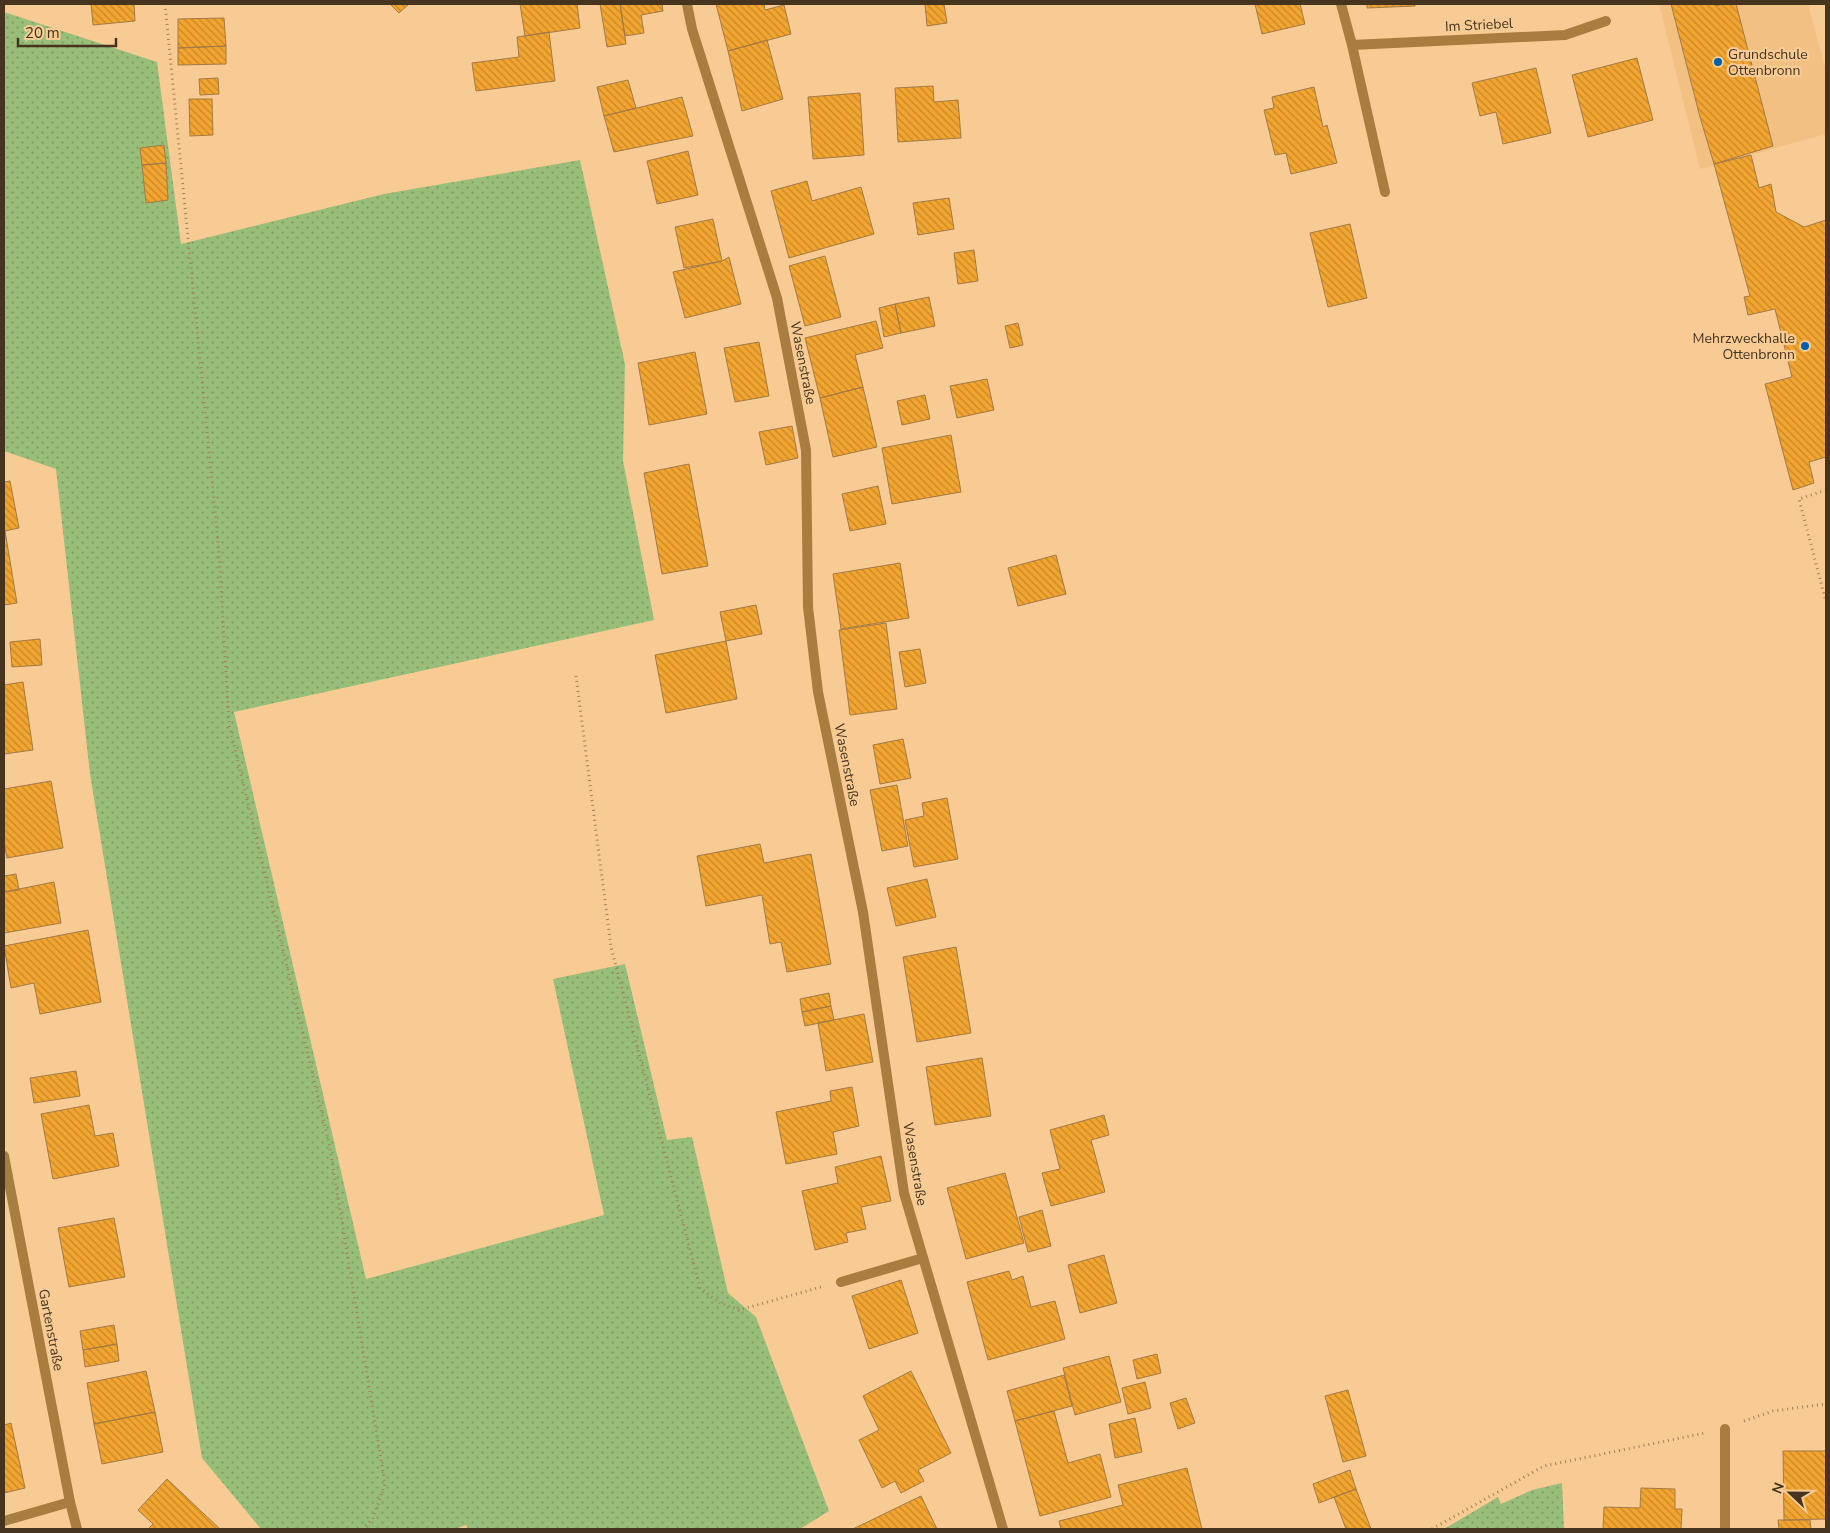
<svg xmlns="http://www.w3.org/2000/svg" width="1830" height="1533" font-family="'Nunito Sans',sans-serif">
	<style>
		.built { fill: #f2c082 }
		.grass { fill: url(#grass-dots) }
		.building { fill: url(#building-back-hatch); stroke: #a47a45 }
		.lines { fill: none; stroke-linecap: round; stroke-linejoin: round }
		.path { stroke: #a2825b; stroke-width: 3; stroke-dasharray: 1 4; stroke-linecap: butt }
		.lane { stroke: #a97c40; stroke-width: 10 }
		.street { stroke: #a97c40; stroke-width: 10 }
		.poi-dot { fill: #005fac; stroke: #f8cb94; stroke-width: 2 }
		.labels { text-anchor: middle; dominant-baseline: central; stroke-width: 4.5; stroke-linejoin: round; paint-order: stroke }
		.street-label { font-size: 14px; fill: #46341e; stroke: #f8cb94 }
		.poi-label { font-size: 14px; fill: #46341e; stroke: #f8cb94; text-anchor: start }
	</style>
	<defs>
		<pattern id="grass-dots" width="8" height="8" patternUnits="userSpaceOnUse" patternTransform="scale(1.25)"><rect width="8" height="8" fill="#98be79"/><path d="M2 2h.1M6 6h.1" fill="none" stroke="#7e9b63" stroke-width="1.8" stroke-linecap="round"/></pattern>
		<pattern id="building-back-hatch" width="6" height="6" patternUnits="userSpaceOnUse" patternTransform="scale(1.25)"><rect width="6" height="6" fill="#f2a530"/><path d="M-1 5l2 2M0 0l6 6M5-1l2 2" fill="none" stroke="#c68728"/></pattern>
	</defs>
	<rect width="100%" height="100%" fill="#f8cb94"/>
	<path class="built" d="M1659 4H1808L1826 71V134L1700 169Z"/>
	<path class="grass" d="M4 12 157 62 181 244 384 194 580 160 625 364 623 461 654 620 234 712 366 1279 604 1215 553 979 625 964 667 1140 692 1137 728 1293 756 1317 829 1511 800 1529H468L466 1525 455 1529H261L202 1458 90 774 56 469 4 451Z
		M1562 1483 1564 1529H1444L1498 1497 1501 1504 1532 1490Z"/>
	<path class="building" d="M91 4H134L135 21 93 25Z
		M390 4H409L399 13Z
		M520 4H577L580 28 525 36Z
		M600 4H620L626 44 607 47Z
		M620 4H662L663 11 641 15 644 33 625 36Z
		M716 4H764L765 10 784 5 791 34 728 51Z
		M925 4H944L947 23 927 26Z
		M1255 4H1300L1305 24 1262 34Z
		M1367 4H1415V6L1367 8Z
		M1671 4H1715L1716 6 1722 4H1736L1773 146 1714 164 1700 117Z
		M224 18 226 46 178 48V19Z
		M549 32 555 81 476 91 472 63 519 57 517 37Z
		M767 40 783 99 742 111 728 51Z
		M226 46V64L178 65V48Z
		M1637 58 1653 120 1588 137 1572 75Z
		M1536 68 1551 133 1503 144 1496 112 1480 116 1472 83Z
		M218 78 219 94 200 95 199 79Z
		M628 80 636 108 604 116 597 87Z
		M933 86 934 102 958 100 961 138 898 142 895 88Z
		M1314 87 1323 127 1327 125 1337 163 1291 174 1286 153 1275 155 1264 110 1274 108 1272 97Z
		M860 93 864 155 813 159 808 97Z
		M682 97 693 136 614 152 604 116Z
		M189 99H212L213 135 190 136Z
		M164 145 166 163 142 165 140 148Z
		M688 151 698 195 657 204 647 161Z
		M1751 155 1759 188 1771 184 1776 212 1804 227 1826 220V457L1809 462 1814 483 1793 490 1765 384 1792 377 1775 309 1748 315 1744 297 1750 296 1714 164Z
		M166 163 168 200 146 203 142 165Z
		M807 181 812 201 861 187 874 234 789 258 771 191Z
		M949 198 954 229 918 235 913 203Z
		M713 219 722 261 684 268 675 227Z
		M1350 224 1367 298 1328 307 1310 233Z
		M974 250 978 281 958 284 954 253Z
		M825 256 841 317 805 326 789 266Z
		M729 257 741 304 685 318 673 272 722 261Z
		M929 297 935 326 901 333 895 304Z
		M895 304 901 333 884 337 879 308Z
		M876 321 883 348 855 355 863 387 820 398 805 338Z
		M1018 323 1023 345 1010 348 1005 326Z
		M759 342 769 396 735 402 724 348Z
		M695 352 707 414 649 425 638 363Z
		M987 379 994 410 957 418 950 386Z
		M863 387 877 447 833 457 820 398Z
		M925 395 930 419 902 425 897 401Z
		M792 426 798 458 766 465 759 432Z
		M951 435 961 492 892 504 882 448Z
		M689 464 708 566 662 574 644 473Z
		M10 481 19 528 5 531 17 603 4 605V482Z
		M878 486 886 524 850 531 842 494Z
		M1056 555 1066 594 1018 606 1008 568Z
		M900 563 909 618 841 629 833 574Z
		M756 605 762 634 726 641 720 612Z
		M886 623 897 709 850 715 839 630Z
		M40 639 42 665 12 667 10 642Z
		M726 641 737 699 666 713 655 655Z
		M920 649 926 683 905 687 899 652Z
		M23 682 33 750 4 754V685Z
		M903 739 911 778 880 784 873 745Z
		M51 781 63 848 7 858 4 842V789Z
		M897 785 908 846 882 851 870 790Z
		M947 798 958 859 914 867 905 820 924 816 922 803Z
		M760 844 764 863 811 854 831 964 787 972 781 942 770 944 762 895 706 906 697 856Z
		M16 874 19 890 4 892V876Z
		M927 879 936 917 896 926 887 888Z
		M54 882 61 923 4 933V892Z
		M88 930 101 1002 40 1014 34 983 11 988 4 946Z
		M956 947 971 1033 917 1042 903 957Z
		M829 993 831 1006 802 1012 800 999Z
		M831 1006 834 1020 805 1026 802 1012Z
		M864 1014 873 1062 826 1071 818 1023Z
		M982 1058 991 1116 935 1125 926 1067Z
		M76 1071 80 1096 34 1103 30 1078Z
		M852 1087 859 1126 833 1132 837 1154 786 1164 776 1112 831 1101 830 1091Z
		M89 1105 95 1136 113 1133 119 1166 53 1179 41 1114Z
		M1104 1115 1109 1135 1091 1140 1105 1192 1051 1206 1042 1173 1060 1169 1050 1130Z
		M881 1156 891 1201 861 1207 866 1229 846 1233 848 1242 815 1250 802 1191 838 1183 835 1167Z
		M1005 1173 1024 1243 966 1259 947 1188Z
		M1042 1210 1051 1246 1028 1252 1019 1217Z
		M114 1218 125 1277 69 1287 58 1228Z
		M1104 1255 1117 1303 1080 1313 1068 1265Z
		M1009 1271 1012 1280 1023 1276 1031 1307 1055 1301 1065 1339 988 1360 967 1282Z
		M901 1280 918 1333 869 1349 852 1296Z
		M114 1325 117 1344 83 1350 80 1331Z
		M117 1344 119 1361 85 1367 83 1350Z
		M1157 1354 1161 1373 1137 1379 1133 1360Z
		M1109 1356 1121 1402 1075 1415 1063 1368Z
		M146 1371 155 1412 94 1424 87 1383Z
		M911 1371 951 1453 918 1470 924 1481 901 1493 895 1481 882 1488 859 1440 879 1430 863 1396Z
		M1064 1375 1072 1406 1015 1421 1007 1391Z
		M1145 1382 1151 1408 1128 1414 1122 1388Z
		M1348 1390 1366 1456 1343 1462 1325 1396Z
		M1186 1398 1195 1423 1178 1429 1170 1403Z
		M1054 1411 1068 1463 1100 1454 1111 1497 1040 1516 1015 1421Z
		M155 1412 163 1452 102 1464 94 1424Z
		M1135 1418 1142 1452 1115 1458 1109 1424Z
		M11 1423 25 1488 4 1493V1425Z
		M1783 1451H1826V1519L1784 1520Z
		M1187 1468 1202 1529H1061L1059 1521 1123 1505 1118 1485Z
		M1350 1470 1356 1489 1319 1503 1313 1484Z
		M167 1479 220 1529H148L153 1524 138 1510Z
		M1641 1488 1675 1489V1509H1682L1681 1529H1603L1604 1507 1640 1508Z
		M1356 1489 1371 1529H1346L1334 1497Z
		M921 1496 937 1529H853Z
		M1778 1520H1810L1811 1529H1779Z"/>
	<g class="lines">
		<path class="path" d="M165 4 219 553 229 724 329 1143 385 1484 373 1518 363 1529
			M1826 490 1799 499 1826 602
			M576 676 611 947 700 1288 718 1302 739 1310 821 1287
			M1744 1421 1773 1411 1826 1404
			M1432 1529 1544 1466 1705 1433"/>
		<path class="lane" d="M841 1282 923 1258
			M4 1521 70 1502"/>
		<path class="street" d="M687 4 692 29 777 298 806 450 808 607 818 692 863 912 904 1193 1003 1529
			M1341 4 1352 45 1385 192
			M1352 45 1565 35 1606 21
			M4 1156 70 1502 77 1529
			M1725 1429V1529"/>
	</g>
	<g class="poi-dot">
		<circle cx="1718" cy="62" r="5"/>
		<circle cx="1805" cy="346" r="5"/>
	</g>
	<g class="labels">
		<g class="street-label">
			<text transform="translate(1479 25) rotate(-3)">Im Striebel</text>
			<text transform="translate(803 363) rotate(79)">Wasenstraße</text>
			<text transform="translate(847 765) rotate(79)">Wasenstraße</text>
			<text transform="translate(915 1164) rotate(80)">Wasenstraße</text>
			<text transform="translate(51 1330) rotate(79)">Gartenstraße</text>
		</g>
		<g class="poi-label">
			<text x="1728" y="54">Grundschule<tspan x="1728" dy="16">Ottenbronn</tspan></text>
			<text x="1795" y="338" text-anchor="end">Mehrzweckhalle<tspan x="1795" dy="16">Ottenbronn</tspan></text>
		</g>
	</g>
	<rect width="1830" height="1533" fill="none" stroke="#46341e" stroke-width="10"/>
	<g transform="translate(1790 1493) rotate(292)" stroke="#f8cb94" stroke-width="4" paint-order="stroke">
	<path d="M0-4L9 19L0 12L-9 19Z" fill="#46341e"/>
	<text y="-8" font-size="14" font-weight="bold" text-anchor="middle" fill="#46341e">N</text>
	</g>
	<path d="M18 38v8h98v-8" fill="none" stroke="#46341e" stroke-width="2.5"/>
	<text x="25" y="38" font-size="15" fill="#46341e" stroke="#f8cb94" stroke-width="4" paint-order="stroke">20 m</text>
</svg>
